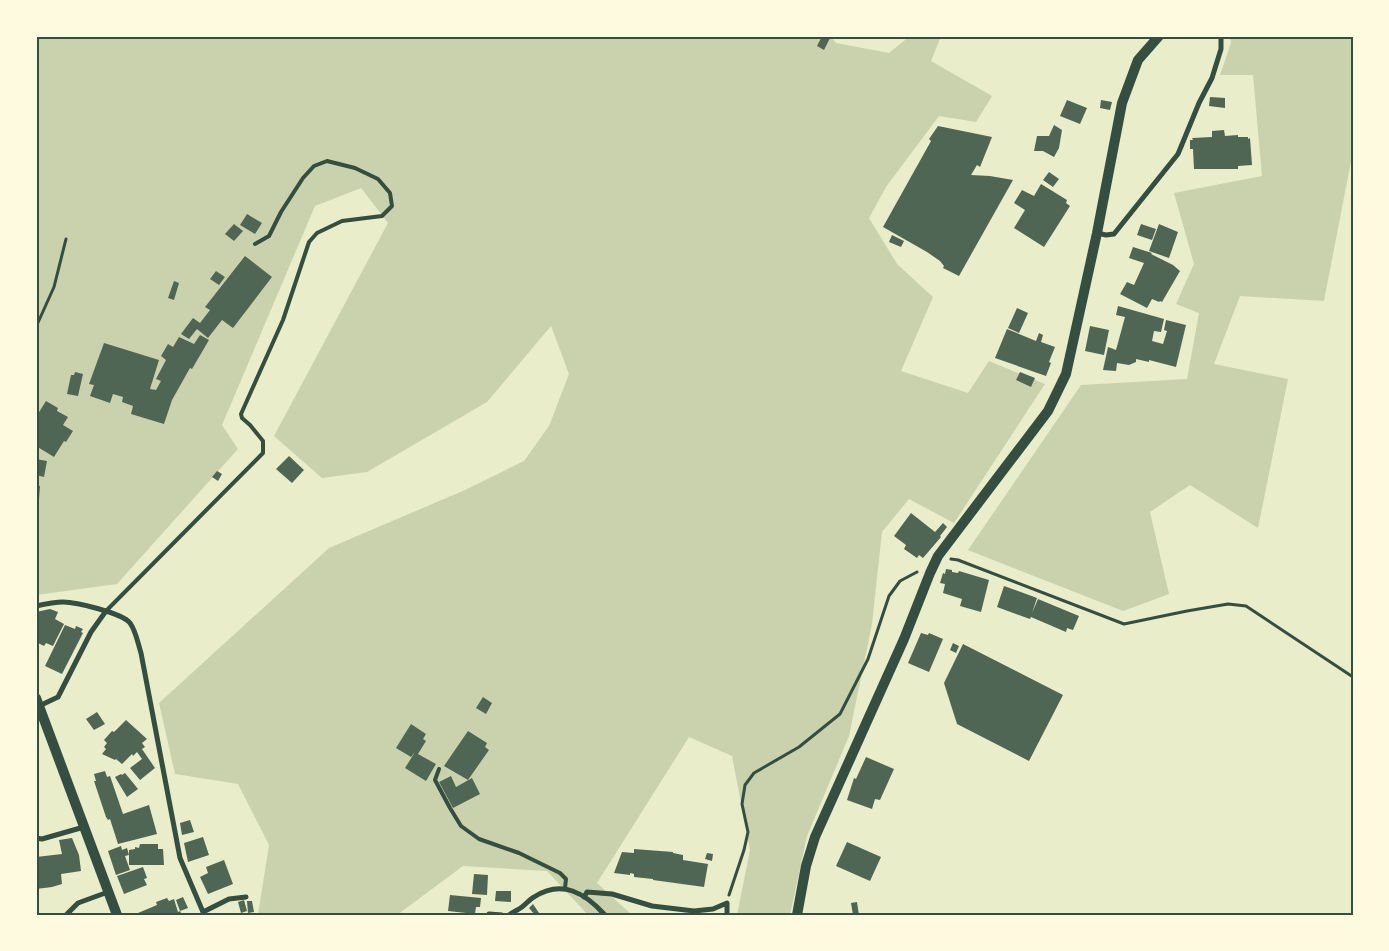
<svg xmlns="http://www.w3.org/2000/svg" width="1389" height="951" font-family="'Fira Sans',sans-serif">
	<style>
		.green { fill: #cad2ad }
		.building { fill: #4f6655 }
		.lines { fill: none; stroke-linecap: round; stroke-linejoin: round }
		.path { stroke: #344e41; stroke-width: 3 }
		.service { stroke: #344e41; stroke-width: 4 }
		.minor { stroke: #344e41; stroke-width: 5 }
		.secondary { stroke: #344e41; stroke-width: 10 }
		.neatline { fill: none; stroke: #344e41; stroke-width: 2 }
	</style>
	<rect width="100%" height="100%" fill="#e9edc9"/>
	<path class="green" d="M36 36H830L836 43 889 53 910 36H941L931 61 992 96 976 122 939 116 886 187 869 218 897 264 933 297 901 371 968 393 989 361 1045 384 954 523 909 499 882 532 872 624 849 736 807 836 790 915H737L750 850 732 756 689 737 597 883 632 915H588L547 871 463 866 397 915H258L269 845 238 784 175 774 159 703 329 548 465 490 524 461 549 426 569 374 551 326 487 402 367 472 322 478 274 436 388 223 361 188 315 206 222 425 238 449 117 584 36 595Z
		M1230 36H1353V151L1324 301 1240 296 1214 364 1288 379 1258 528 1190 485 1150 512 1169 594 1123 611 968 550 1081 385 1187 379 1199 313 1176 304 1194 264 1174 193 1262 176 1253 75H1220L1231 43Z"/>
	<path class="building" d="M822 36 830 38 824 50 817 46Z
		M1210 97 1225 98V108L1209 106Z
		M1067 100 1087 108 1080 124 1060 116Z
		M1101 100 1112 102 1110 110 1100 108Z
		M1054 125 1062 130 1059 148 1054 157 1043 151H1034L1037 136H1049Z
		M938 126 992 137 980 167 977 165 971 175 990 176 1013 180 959 276 943 268 944 266 940 261 927 252 883 227 931 141 929 139Z
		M1224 130 1225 136 1238 135V137H1248V139L1250 138 1252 165 1238 166V169H1194L1193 149H1190V140H1193L1192 138 1212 137V131Z
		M1049 172 1059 179 1053 187 1043 180Z
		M1041 184 1067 200 1066 203 1070 206 1044 247 1014 228 1025 210 1014 203 1022 190 1034 196Z
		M247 214 262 223 255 234 240 225Z
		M234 224 243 231 234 241 225 234Z
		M1141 224 1156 229 1152 240 1137 235Z
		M1159 224 1178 232 1169 258 1149 251Z
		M892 235 904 241 901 247 889 242Z
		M1133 247 1152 253 1151 254 1173 265 1180 271 1162 302 1160 301 1159 302 1152 299 1147 308 1120 294 1127 282 1134 285 1144 263 1129 258Z
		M245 256 272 277 233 328 222 320 208 338 197 329 189 339 181 334 193 318 200 323 210 310 205 307Z
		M216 271 225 277 219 285 210 279Z
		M174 281 179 283 174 300 168 298Z
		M1118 306 1164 319 1161 332 1154 331 1152 341 1163 344 1167 331 1164 330 1166 320 1186 325 1176 367 1149 360V362L1136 359V362L1129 365 1117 363 1116 371 1103 370 1108 347 1116 350 1125 317 1116 315Z
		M1017 308 1028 313 1019 333 1008 328Z
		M1090 326 1109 330 1104 355 1085 351Z
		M1007 329 1036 341 1039 333 1043 335 1041 342 1055 347 1049 362 1051 363 1046 376 995 358Z
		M200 335 209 340 192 369 190 368 172 400 164 424 131 414 133 406 122 402 123 397 113 394 110 403 90 396 94 385 89 384 104 343 159 360 150 389 156 390 161 381 156 379 166 360 161 356 168 344 173 347 179 337 194 344Z
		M75 372 83 374 78 396 67 394 71 375H74Z
		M1020 372 1035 378 1031 387 1016 380Z
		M46 401 58 408 57 411 68 417 63 425 73 431 66 442 64 441 54 457 36 446V433L39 428 36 426V417Z
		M289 456 304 470 292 483 276 469Z
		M36 459 47 461 44 477 36 475Z
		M217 471 222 474 218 481 212 477Z
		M36 485 40 486 38 512H36Z
		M911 513 935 532 943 523 947 527 940 536 941 537 923 558 919 555 917 558 904 549 906 545 894 536Z
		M946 569 952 570V572L958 573 959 571 989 580 981 612 960 606 962 599 943 593 945 584 940 583 943 573 945 574Z
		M1004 586 1037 598 1032 613 1038 599 1079 616 1073 630 1067 628 1066 632 1031 617 1030 619 997 607Z
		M50 609 58 612 55 619 64 624 53 646 46 643 44 646 36 642V612Z
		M65 625 75 629 76 626 83 629 81 632 83 633 62 674 45 666Z
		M921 633 928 635 929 633 943 639 929 672 908 663Z
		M953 643 959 646 956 653 950 650Z
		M963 644 1063 695 1029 761 957 724 944 683Z
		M483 697 492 703 486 714 476 708Z
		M97 712 105 724 94 730 86 719Z
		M126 720 147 739 142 743 145 747 142 749 155 768 140 780 130 768 142 759 137 752 133 756 132 754 122 764 116 759 115 760 102 754 106 749 104 747 107 743 104 740 112 731 114 732Z
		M411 724 426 734 423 739 426 741 418 754 436 764 426 781 405 768 415 752 411 757 396 748Z
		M468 731 487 743 485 747 489 750 468 780 444 766Z
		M866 757 894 769 880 800 875 799 872 809 847 800 854 778 856 779Z
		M105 771 107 777 110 776 123 814 149 805 157 834 118 844 110 819 108 820 106 817 94 781H96L94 774Z
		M125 773 138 789 127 797 115 777 121 774 122 775Z
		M451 776 456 787 472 778 480 794 453 808 439 782Z
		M190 820 194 832 182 835 180 823Z
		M203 837 209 855 188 862 184 843Z
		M72 838 79 855 81 871 61 874 62 884 52 887 36 889V857L62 854 59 840Z
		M847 842 881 857 870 881 836 866Z
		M140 844H158V849H163L164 865H129V850L135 849V847L139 848Z
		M121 846 122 850 127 848 129 855 125 856 130 870 116 875 108 851Z
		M634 849 673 852V853L683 855V860L708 864 704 887 653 880V879L634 877V874L630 873V875L614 873 622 852 634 853Z
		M707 853 713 854 712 861 705 859Z
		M224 860 233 884 208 894 200 877 208 873 206 867Z
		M143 867 147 878 144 879 147 885 124 894 117 876Z
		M474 874 488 875 487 895 472 894Z
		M496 891H511V902L495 901Z
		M450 895 481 898 480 907H476L475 914 448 911Z
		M183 897 188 908 180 911 176 900Z
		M167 898 169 901 174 899 178 912 180 911 182 915H139L138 913 157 905 156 902Z
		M244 900 247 911 241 913 238 902Z
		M247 901H252L254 912 248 913Z
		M857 902 859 915H853L851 903Z
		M533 904 539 913 537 915H535L529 908Z"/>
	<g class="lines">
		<path class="path" d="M36 327 54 287 66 239
			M951 559 958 560 1124 624 1187 611 1228 604 1246 606 1353 677
			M729 895 744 850 748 832 742 804 745 785 754 773 799 747 840 714 868 659 889 596 900 581 917 572"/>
		<path class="service" d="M106 611 263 453V441L250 425 242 418 241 414 283 320 309 242 317 233 342 221 382 216 392 206 390 193 378 179 355 168 327 161 314 166 303 178 281 212 269 236 255 244
			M439 769 435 780 450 808 461 826 479 839 519 853 560 873 566 879 565 888"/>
		<path class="minor" d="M1097 233 1106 235 1114 234 1178 154 1199 103 1212 78 1221 49V36
			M36 606C45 604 54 602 63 602 76 602 122 613 130 623 136 631 138 644 141 653L180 858 203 912V915
			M39 706 58 697 91 632 106 611
			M36 838 42 839 84 827
			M584 897 587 892 612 894 652 906 694 911 713 909 727 903V915
			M203 912 229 899 246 897
			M489 914 502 915
			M66 915 78 903 108 892
			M509 915C513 912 518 910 522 907 526 904 530 899 534 897 562 879 585 893 605 915"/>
		<path class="secondary" d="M36 698 117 915
			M797 915 806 866 815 837 904 639 930 573 938 556 1048 411 1066 374 1097 233 1122 103 1138 60 1159 36"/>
	</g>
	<rect width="1389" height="951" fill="none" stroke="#fefae0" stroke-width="75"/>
	<rect x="38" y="38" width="1314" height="876" class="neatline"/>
</svg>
